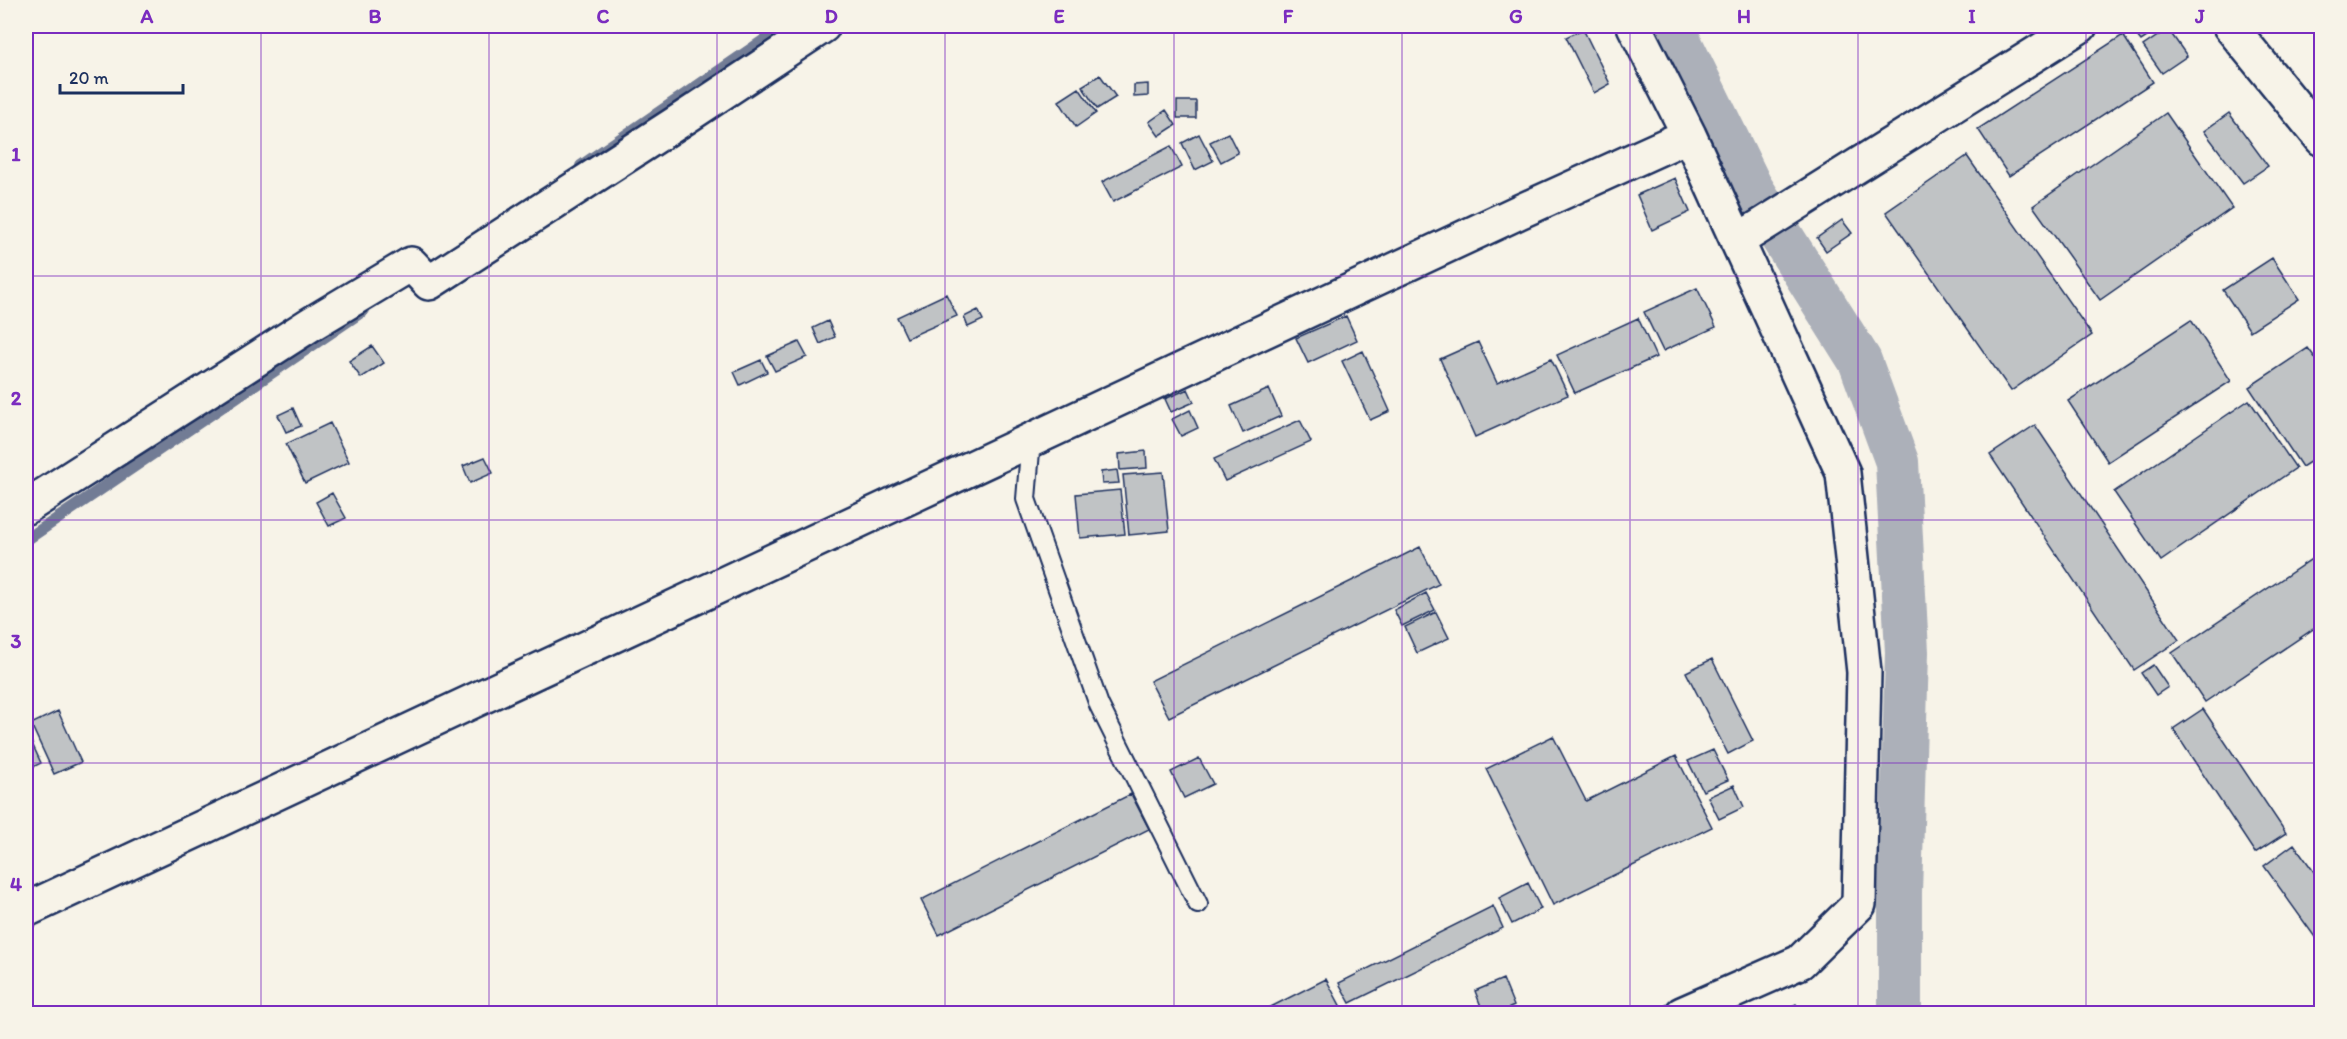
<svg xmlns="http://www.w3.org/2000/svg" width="2347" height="1039" font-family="Itim,sans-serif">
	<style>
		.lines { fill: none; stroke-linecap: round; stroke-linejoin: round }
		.stream { stroke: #727c95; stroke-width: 12 }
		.canal { stroke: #acb0b9; stroke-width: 44 }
		.building { fill: #c0c3c5; stroke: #1b2f5e; stroke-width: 1.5 }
		.lane-casing { stroke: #1b2f5e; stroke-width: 22 }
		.street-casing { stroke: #1b2f5e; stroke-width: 38 }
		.lane { stroke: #f7f3e8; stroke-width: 18 }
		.street { stroke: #f7f3e8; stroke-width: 33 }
		.grid { fill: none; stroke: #7b2cbf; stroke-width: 1.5; stroke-opacity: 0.55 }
		.neatline { fill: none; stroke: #7b2cbf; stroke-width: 2 }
		.grid-label { font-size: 20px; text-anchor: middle; font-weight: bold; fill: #7b2cbf }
	</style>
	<rect width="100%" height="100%" fill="#f7f3e8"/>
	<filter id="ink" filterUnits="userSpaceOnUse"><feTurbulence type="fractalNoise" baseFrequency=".0167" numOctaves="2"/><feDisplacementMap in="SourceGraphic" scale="12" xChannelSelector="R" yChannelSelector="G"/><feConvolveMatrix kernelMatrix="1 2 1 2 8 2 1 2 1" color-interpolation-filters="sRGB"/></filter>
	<g filter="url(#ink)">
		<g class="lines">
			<path class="stream" d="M581 166 785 26
				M26 540 364 310"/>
			<path class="canal" d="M1672 26 1750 186 1860 361 1897 462 1907 652 1900 893V1014"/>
		</g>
		<path class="building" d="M2129 26H2164L2141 41Z
			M1583 29 1610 84 1594 93 1566 37Z
			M2168 29 2187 56 2162 73 2143 46Z
			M2123 35 2153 82 2009 176 1978 129Z
			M1100 75 1116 97 1097 109 1082 86Z
			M1148 84V96L1134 97V85Z
			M1079 88 1096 113 1076 127 1059 101Z
			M1177 101H1196V118H1177Z
			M1166 110 1176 125 1159 136 1149 122Z
			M2166 113 2232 208 2100 300 2033 206Z
			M2229 113 2268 166 2243 183 2204 131Z
			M1228 133 1238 153 1221 162 1210 142Z
			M1199 134 1213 161 1195 170 1182 143Z
			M1171 146 1182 167 1113 202 1102 182Z
			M1967 156 2092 335 2011 391 1886 212Z
			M1675 178 1690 212 1652 230 1637 195Z
			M1842 220 1852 233 1826 251 1817 238Z
			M2272 258 2299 299 2250 331 2223 290Z
			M1697 288 1716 327 1663 351 1644 312Z
			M946 294 957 316 907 338 897 317Z
			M978 310 983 320 968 327 964 317Z
			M1346 316 1357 340 1308 363 1296 338Z
			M1638 318 1656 357 1575 393 1557 355Z
			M2191 320 2231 381 2108 462 2068 401Z
			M828 321 835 337 820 344 813 328Z
			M799 342 807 357 775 371 767 356Z
			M1478 342 1497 383 1551 359 1568 395 1475 437 1440 359Z
			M372 346 384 363 361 378 349 361Z
			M2308 348 2322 367V454L2302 467 2249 387Z
			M1363 351 1390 411 1370 420 1342 361Z
			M761 360 767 372 740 385 734 372Z
			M1188 389 1194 402 1171 412 1165 399Z
			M1269 389 1281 416 1243 433 1231 406Z
			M2249 400 2296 468 2161 561 2114 492Z
			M293 408 301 426 286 432 278 415Z
			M1190 410 1198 428 1181 436 1172 419Z
			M1300 420 1311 442 1225 481 1214 459Z
			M330 423 349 462 305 483 286 444Z
			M2035 425 2179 640 2134 670 1990 455Z
			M1146 451 1147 468 1120 470 1119 454Z
			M485 457 493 473 470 483 463 466Z
			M1117 470 1119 483 1102 484 1101 472Z
			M1163 472 1169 531 1129 535 1123 475Z
			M1120 490 1125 534 1080 538 1076 494Z
			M332 493 346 518 329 526 316 502Z
			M1420 547 1439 584 1169 717 1150 681Z
			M2322 552V623L2205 702 2172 653Z
			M1426 593 1435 610 1402 626 1394 610Z
			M1436 612 1449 638 1417 653 1405 627Z
			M1712 659 1753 741 1728 754 1686 672Z
			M2153 665 2168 687 2156 695 2141 673Z
			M2203 709 2286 833 2255 853 2173 729Z
			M58 711 81 762 54 774 31 724Z
			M1553 736 1586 801 1676 756 1712 827 1553 905 1486 769Z
			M29 737 41 763 29 769 26 761V738Z
			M1713 750 1728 780 1703 791 1688 761Z
			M1199 758 1213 784 1184 798 1171 772Z
			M1734 785 1744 807 1719 819 1708 797Z
			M1131 794 1149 829 939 935 921 900Z
			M2294 844 2322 883V947L2264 866Z
			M1528 883 1541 909 1512 924 1499 898Z
			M1493 906 1503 928 1350 1003 1339 983Z
			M1326 979 1343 1011 1337 1014H1257Z
			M1503 979 1514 1006 1496 1014H1484L1475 991Z
			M1796 1004 1801 1014H1777Z"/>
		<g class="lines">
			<defs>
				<path id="lane" d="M1031 439 1026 499 1099 705 1198 904"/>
				<path id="street" d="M1634 26 1689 135 1843 473 1864 672 1859 904 1800 962 1682 1014
					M2230 26 2322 139
					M1737 241 2080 26
					M26 507 311 324 411 264 429 283 684 118 823 26
					M26 910 1521 211 1689 135"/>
			</defs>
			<use href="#lane" class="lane-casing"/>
			<use href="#street" class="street-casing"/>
			<use href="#lane" class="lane"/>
			<use href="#street" class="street"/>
		</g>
	</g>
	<path class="grid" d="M261 26V1014M489 26V1014M717 26V1014M945 26V1014M1174 26V1014M1402 26V1014M1630 26V1014M1858 26V1014M2086 26V1014M26 276H2322M26 520H2322M26 763H2322"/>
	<rect width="2347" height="1039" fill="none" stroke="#f7f3e8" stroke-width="66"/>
	<path d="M60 84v9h123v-9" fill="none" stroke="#1b2f5e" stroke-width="3"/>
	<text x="69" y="84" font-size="18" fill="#1b2f5e" stroke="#f7f3e8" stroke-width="4.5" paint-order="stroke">20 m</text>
	<rect x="33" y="33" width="2281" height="973" class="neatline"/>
	<g class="grid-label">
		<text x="147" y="23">A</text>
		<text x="375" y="23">B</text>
		<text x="603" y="23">C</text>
		<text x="831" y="23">D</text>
		<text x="1059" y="23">E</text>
		<text x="1288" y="23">F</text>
		<text x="1516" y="23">G</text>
		<text x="1744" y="23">H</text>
		<text x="1972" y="23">I</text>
		<text x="2200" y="23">J</text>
		<text x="16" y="161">1</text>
		<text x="16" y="405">2</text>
		<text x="16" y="648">3</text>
		<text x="16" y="891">4</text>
	</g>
</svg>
